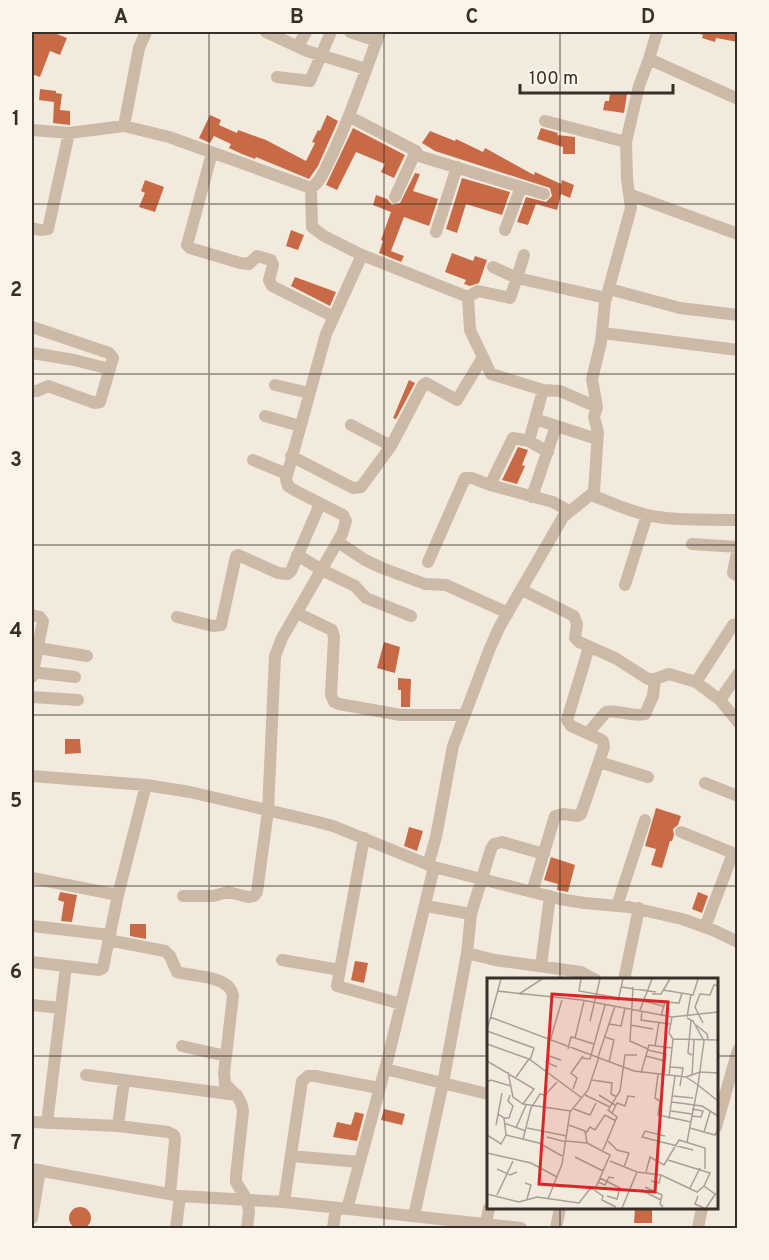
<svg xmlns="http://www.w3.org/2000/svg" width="769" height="1260" font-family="Overpass,sans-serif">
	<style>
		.building { fill: #c96a47 }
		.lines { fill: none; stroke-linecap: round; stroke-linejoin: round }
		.street { stroke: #ccbaa9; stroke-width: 12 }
		.grid { fill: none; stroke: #392f29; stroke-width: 1.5; stroke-opacity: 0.55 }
		.inset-road { fill: none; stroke: #a99f96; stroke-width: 1.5 }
		.view { fill: #d62828; fill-opacity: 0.15; stroke: #d62828; stroke-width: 3 }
		.inset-edge { fill: none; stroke: #392f29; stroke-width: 3 }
		.neatline { fill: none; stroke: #392f29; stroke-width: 2 }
		.grid-label { font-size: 20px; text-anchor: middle; font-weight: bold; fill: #392f29 }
	</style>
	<rect width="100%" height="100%" fill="#f3eade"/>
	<path class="building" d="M32 32H52L67 38 60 55 50 51 40 77 32 74Z
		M700 32H738V42L716 38 715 42 702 38 703 35 700 34Z
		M40 89 56 91V93L62 94 60 110 70 111V125L53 123 54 102 39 100Z
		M610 92 627 94 624 113 603 110 605 101H609Z
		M210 115 221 120 219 125 237 133 238 130 266 140 306 161 315 143 312 142 318 130 320 131 327 115 338 121 318 166 309 179 256 157 255 159 242 154 229 148 231 144 214 136 210 143 199 138Z
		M353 128 405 155 394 178 381 172 385 164 356 152 337 190 326 185Z
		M541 128 558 133 557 135 575 137V154H563V147L537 139Z
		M430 131 455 141 456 139 483 152 485 148 534 175 535 172 561 184 562 180 574 185 570 198 561 194 557 210 536 204 528 225 517 222 526 197 546 202 552 196 550 188 435 151 422 143Z
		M415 173 420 174 413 191 438 199 429 226 404 217 391 251 404 256 401 262 379 253 383 241 381 240 391 212 373 205 376 195 387 199 392 205 400 203Z
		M462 178 510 192 502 215 466 204 457 233 446 229Z
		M145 180 164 187 155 212 139 207 145 193 141 191Z
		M291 230 304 235 298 250 286 246Z
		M452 253 473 261 475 256 487 260 479 283 470 286 464 284 466 280 445 272Z
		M295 277 336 292 330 306 291 286Z
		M409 380 415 383 396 419 393 418Z
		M518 447 528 450 522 465 525 466 517 484 502 480Z
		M384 642 400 647 395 673 377 668Z
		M398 678 411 679 410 707H401V690H398Z
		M65 739H80L81 753 65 754Z
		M656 808 681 816 678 825 673 829 674 835 672 841H670L662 868 651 865 656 849 645 846Z
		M409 827 423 831 417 851 404 846Z
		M551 857 575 865 568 892 557 890 558 884 544 880Z
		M60 892 77 895 72 922 61 921 64 902 58 900Z
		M698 892 708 896 702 913 692 909Z
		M130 924H146V939L130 936Z
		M355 961 368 963 364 983 351 980Z
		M384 1109 405 1114 402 1125 381 1120Z
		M355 1112 364 1114 357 1141 333 1137 337 1122 351 1125Z
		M69 1218a11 11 0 1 1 22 0a11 11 0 1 1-22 0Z
		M635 1208H652V1223H634Z"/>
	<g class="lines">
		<path class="street" d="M266 32 307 51 366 69
			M350 32 377 41
			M380 32C364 74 351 116 331 157 326 167 321 182 311 188L312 227 324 236 362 255 468 297
			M298 46 306 32
			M649 59 738 99
			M277 77 310 81 331 32
			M350 117 416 151 419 156 544 194
			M545 121 626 142
			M124 126 139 48 146 32
			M32 130 69 133 124 126 169 137 311 188
			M212 153 187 245 190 248 240 263 249 264 257 256 271 260 273 265 269 280 272 286 334 317
			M631 195 738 234
			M395 197 416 151
			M32 228 40 230 48 229 69 133
			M505 230 521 187
			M436 232 457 167
			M493 267 517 278 524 255
			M609 289 680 308 738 315
			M468 297 470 330 491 374 543 390 560 391 597 407
			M468 297 478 291 510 298 517 278 606 298
			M32 327 109 353 113 358 100 402 95 403 48 386 37 391H32
			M603 333 738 350
			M32 353 74 360 110 369
			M275 385 309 393
			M265 416 300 426
			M535 419 597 439
			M351 425 391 446
			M529 441 543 390
			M291 456 353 488 361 487 391 446 423 385 426 383 457 400 483 357
			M253 460 287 474
			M490 485 513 438 529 441 548 452
			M591 495C613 503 635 514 658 517 684 521 711 519 738 520
			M532 497 556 426
			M338 542 365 560 382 568 425 584 446 585 508 613
			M692 544 738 547 733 573 738 576
			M297 555 322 570 355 586 366 598 411 616
			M428 562 465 478H472L490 485 553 502 569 511
			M625 585 647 515
			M522 590 574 616 577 624 575 638 579 642 615 658 648 679H655L669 674 696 682 720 700 738 722
			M297 613 332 630 334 637 331 695 334 702 339 704 401 715H464
			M32 615 40 617 43 621 32 677
			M177 617 213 626 221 625 236 556 238 555 278 573 288 574 291 571 320 504
			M38 648 87 656
			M32 672 75 677
			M696 682 733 625 738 624
			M32 697 78 700
			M720 700 738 674
			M588 733 606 712C619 709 632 718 645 714L653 696 655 679
			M599 762 648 777
			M32 776 146 785 190 792 314 821 333 826 434 867 560 899 584 903 629 907 682 919 713 930 738 942
			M705 783 738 796
			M681 832 738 855
			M364 838 337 986 401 1004
			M428 865 436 837 453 746 490 648 500 626 563 517 594 492 598 432 594 417 597 407 592 379 601 342 605 302 631 208 627 179 626 142 639 86 649 59 657 32
			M32 878 118 895
			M532 892 555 816 563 814 578 816 581 814 604 747 603 741 600 739 571 726 567 720 589 647
			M183 896H213L228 892 248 897 254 896 257 892 268 811 275 656 282 638 342 534 346 521 343 515 296 491 288 486 286 479 326 334 362 255
			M426 906 471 914
			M617 906 645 820
			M32 926 110 935
			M705 927 733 853
			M108 940 165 951 170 956 177 972C194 977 230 975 233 996L224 1073 225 1084C234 1093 241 1097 243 1111L236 1176V1182L247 1200 249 1211 247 1228
			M467 953 495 960 581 972 596 980
			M282 960 340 970
			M32 962 99 970 103 968 118 895 146 785
			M541 966 550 896
			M624 980 639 908
			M32 1005 61 1008
			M182 1046 226 1056
			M385 1069 488 1094
			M86 1075 237 1095
			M32 1122 118 1126 168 1132 174 1135 175 1140 170 1194
			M47 1123 66 966
			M118 1126 124 1080
			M716 1127 738 1050
			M291 1156 360 1162
			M32 1169 180 1196 284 1202 521 1228
			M284 1202 302 1081 308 1076H315L379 1088
			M347 1209 388 1058 434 867
			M414 1216 443 1083 467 953 471 914 491 849 494 844 502 842 544 854
			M32 1218 40 1170
			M176 1228 180 1196
			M333 1228 336 1208
			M485 1228 489 1208
			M556 1228 560 1208
			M698 1228 702 1208"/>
	</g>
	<path class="grid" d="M209 32V1228M384 32V1228M560 32V980M32 204H738M32 374H738M32 545H738M32 715H738M32 886H738M32 1056H488M716 1056H738M560 1208V1228"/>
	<g transform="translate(487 978)">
		<rect width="231" height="231" fill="#f3eade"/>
		<path class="inset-road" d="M94 1 92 13 132 20M134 9 169 14M146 9 143 63 161 71M176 12 206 17 211 1M10 13 95 22 185 39 231 34M32 16 55 1M165 16H174L183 1M145 20 176 28M131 23 136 1M153 32 165 1M155 33 154 42 183 46M174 38 178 24 192 25 195 15M3 39 147 93 199 99 213 94M200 39 204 16M200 40 206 43 217 63 211 107 231 123M204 42 201 75 205 77M103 43 113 1M216 45 208 29 213 16 223 17 227 7 231 8M122 46 134 48 138 30M143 47 166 51M209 47 220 56 221 61M0 52 14 1M0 53 47 70 43 82M118 59 127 62 122 84M88 60 107 66M186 61 231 62M63 63 75 22M0 66 42 81 95 120M168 68 172 44M81 71 84 59 88 60 97 23M161 72 179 76 177 97M159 78 178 83M111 79 128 28M95 80 103 81 118 27M0 83 47 111 36 126M70 89 59 84 62 78 74 82M183 89 196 90 193 108M21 94 26 119 36 126 84 133M213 94 231 95M154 95 162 67 185 70M171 97 168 120 173 123 171 137 204 144M182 98 186 61 182 55 185 39M205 98 207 62M29 99 42 81M199 99 211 107 200 164M105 102 125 105 124 116 130 119M0 104 4 102 24 108M86 111 90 100 84 95 96 78M98 117 123 129M112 117 128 127M186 118 206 120M185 124 215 128 231 138M87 131 103 137 109 125M184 133 205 136M125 135 130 125 138 128 141 118 148 119M11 136 17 140 19 157 52 165 75 178M205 138 214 139 216 133 205 131M17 140H22L26 128 21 123 23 117M182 141 188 98M17 145 39 153M9 147 15 115M82 147 98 153 100 165M29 150 39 127M40 150 80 158M203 150 228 157 231 152M217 154 223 134M99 155 103 149 108 152 118 137 129 143M0 157 14 166 19 157M178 158 158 153 155 159 206 172M60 159 79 164M36 161 44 130 53 116 58 117 70 104M121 163 130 172 142 175 137 189M116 172 130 139 121 132 133 113 138 77H150M0 175 44 185 70 199M88 179 116 193M181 182 223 195 217 208 228 216M123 183 150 194 174 197 172 205 164 203M10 191 23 197 30 194M159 194 163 179 177 187 192 162 218 170V191M174 197 210 214 217 208M113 200 133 210 130 221 120 218M111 204 118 207 122 199 127 200M38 205 44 207 40 221M158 209 175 217 173 226 176 229M203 210 213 190M107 212 116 218 115 222 129 229M154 212 174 222M0 216 32 224 50 219 92 225 103 211 109 209 123 177 100 165 79 163M10 217 26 183M211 218 208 226 217 230M61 221 75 186 83 134 101 112 112 79M135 230 150 194M219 230 229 215"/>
		<path class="view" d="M65 16 181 24 168 214 52 206Z"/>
		<rect width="231" height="231" class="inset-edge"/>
	</g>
	<rect width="769" height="1260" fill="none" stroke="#faf4eb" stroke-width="66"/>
	<path d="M520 84v9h153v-9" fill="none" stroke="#392f29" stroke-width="3"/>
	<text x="529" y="84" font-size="18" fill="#392f29" stroke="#faf4eb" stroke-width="4.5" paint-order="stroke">100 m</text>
	<rect x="33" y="33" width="703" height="1194" class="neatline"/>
	<g class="grid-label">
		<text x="121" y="23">A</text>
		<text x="297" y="23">B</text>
		<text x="472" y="23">C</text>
		<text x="648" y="23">D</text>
		<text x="16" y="125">1</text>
		<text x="16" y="296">2</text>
		<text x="16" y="466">3</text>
		<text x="16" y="637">4</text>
		<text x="16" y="807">5</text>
		<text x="16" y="978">6</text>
		<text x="16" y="1149">7</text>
	</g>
</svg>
